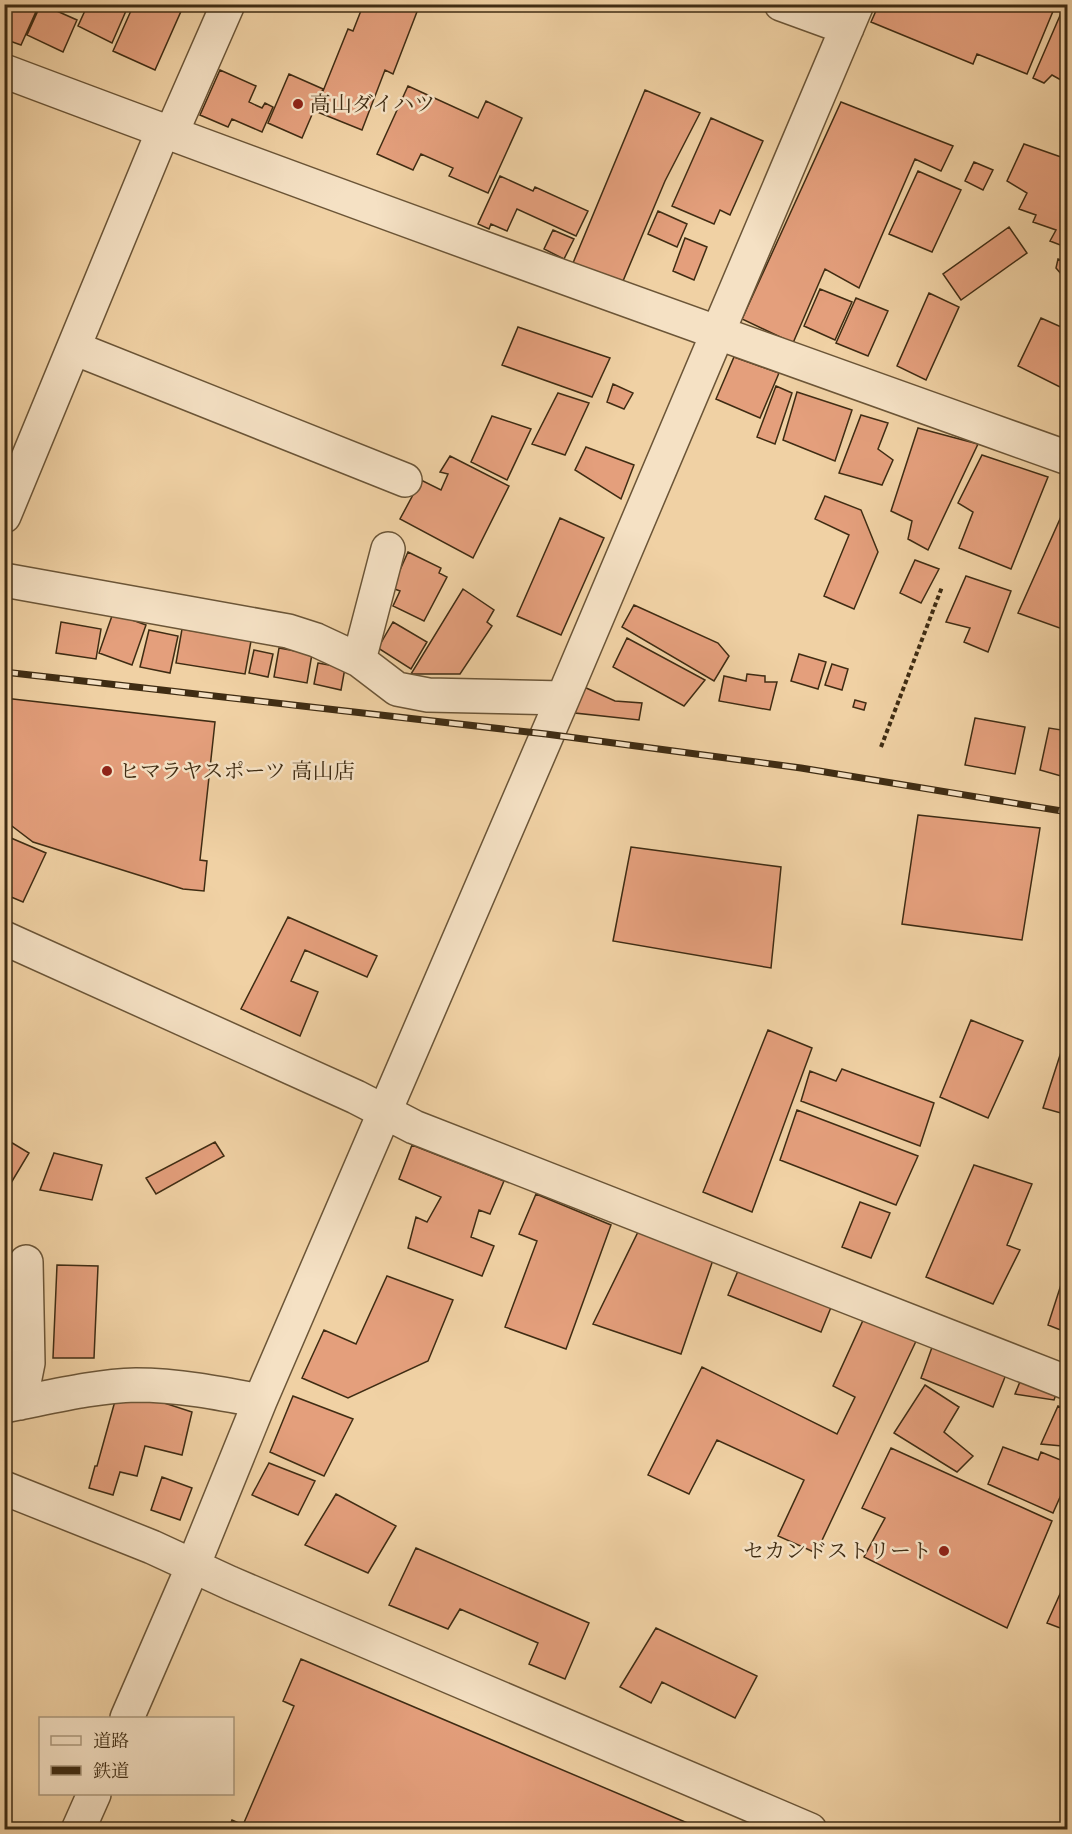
<svg xmlns="http://www.w3.org/2000/svg" width="1072" height="1834" font-family="Cardo,'Noto Serif JP',serif">
	<style>
		.building { fill: #e49f7c; stroke: #3f2c13; stroke-width: 1.5 }
		.lines { fill: none; stroke-linecap: round; stroke-linejoin: round }
		.minor-casing { stroke: #6b5537; stroke-width: 36 }
		.path { stroke: #3f2c13; stroke-width: 4; stroke-dasharray: 4.5 3; stroke-linecap: butt }
		.minor { stroke: #f5e1c4; stroke-width: 33 }
		.rail-casing { stroke: #3f2c13; stroke-width: 7 }
		.rail { stroke: #f5e1c4; stroke-width: 4.5; stroke-dasharray: 14; stroke-linecap: butt }
		.poi-dot { fill: #8f2418; stroke: #f5e1c4; stroke-width: 2 }
		.labels { text-anchor: middle; dominant-baseline: central; stroke-width: 5; stroke-linejoin: round; paint-order: stroke }
		.poi-label { font-size: 21px; fill: #3f2c13; stroke: #f5e1c4; text-anchor: start }
	</style>
	<rect width="100%" height="100%" fill="#f0d1a4"/>
	<filter id="stains"><feTurbulence type="fractalNoise" baseFrequency=".00333" numOctaves="4"/><feColorMatrix values="0 0 0 0 .2 0 0 0 0 .09 0 0 0 0 .02 0 0 0 .5 -.17"/></filter>
	<radialGradient id="worn" r=".72"><stop offset=".6" stop-color="#630" stop-opacity="0"/><stop offset="1" stop-color="#630" stop-opacity=".3"/></radialGradient>
	<path class="building" d="M4 4H34L38 7 21 45 4 39Z
		M41 4 77 20 63 52 27 35Z
		M88 4H129L112 43 78 26Z
		M134 4H172L182 9 155 70 113 51Z
		M368 4H420L393 74 385 70 362 130 315 111 348 29 353 31 362 8 367 9Z
		M879 4H1056L1027 74 977 54 973 64 871 22Z
		M1065 4H1068V84L1052 75 1044 83 1033 78Z
		M220 70 256 86 249 102 262 108 265 103 273 107 262 132 232 119 228 127 200 115Z
		M289 74 323 89 302 138 268 123Z
		M408 86 478 118 486 101 522 118 488 193 449 176 453 168 421 154 413 170 377 154Z
		M645 90 700 113 665 181 623 281 573 263Z
		M841 102 953 146 941 171 915 159 859 288 825 269 793 343 742 319Z
		M711 118 763 141 730 215 720 210 714 224 672 206Z
		M1068 140V248L1050 241 1056 230 1033 222 1036 215 1019 209 1027 193 1007 181 1024 144 1061 157Z
		M974 162 993 170 983 190 965 181Z
		M918 171 961 190 932 252 889 234Z
		M500 176 533 191 535 187 588 211 576 236 517 209 507 231 491 224 489 229 478 224Z
		M658 211 687 224 677 247 648 234Z
		M1009 227 1027 253 961 300 943 274Z
		M553 230 574 239 564 259 544 249Z
		M685 238 707 247 694 280 673 271Z
		M1058 259 1068 263V282L1056 268Z
		M820 289 852 302 835 340 804 326Z
		M929 293 959 307 926 380 897 366Z
		M856 298 888 311 868 356 836 343Z
		M1041 318 1068 330V391L1018 366Z
		M518 327 610 358 592 397 502 365Z
		M734 357 779 373 760 418 716 399Z
		M613 384 633 393 624 409 607 402Z
		M776 386 792 393 775 444 757 437Z
		M797 392 852 410 835 461 783 440Z
		M558 393 589 403 565 455 532 444Z
		M861 415 888 423 878 449 893 460 882 485 839 473Z
		M492 416 531 429 507 480 471 462Z
		M918 428 978 444 928 550 908 539 912 521 891 511Z
		M586 447 634 465 621 499 575 470Z
		M982 455 1048 477 1011 569 959 548 973 512 958 503Z
		M450 456 509 486 473 558 400 519 421 480 441 490 448 474 440 472Z
		M825 496 861 510 878 552 854 609 824 596 849 535 815 519Z
		M1068 501V631L1018 613Z
		M560 518 604 538 561 635 517 616Z
		M408 552 441 568 439 573 447 577 424 621 393 606 400 591 392 588Z
		M915 560 939 569 921 603 900 593Z
		M966 576 1011 591 988 652 964 642 970 628 946 622Z
		M463 589 494 610 487 622 492 626 460 674H411Z
		M634 605 718 643 729 656 714 681 622 627Z
		M113 613 146 625 132 665 99 653Z
		M61 622 101 629 96 659 56 653Z
		M393 622 427 642 411 669 378 648Z
		M182 629 251 641 245 674 176 663Z
		M149 630 178 636 170 673 140 667Z
		M627 638 705 680 684 706 613 667Z
		M279 648 312 654 307 683 274 677Z
		M254 650 273 654 268 677 249 673Z
		M799 654 826 662 818 689 791 681Z
		M318 663 345 668 341 690 314 684Z
		M832 664 848 669 842 690 825 685Z
		M747 674 765 676V682H777L770 710 719 701 724 676 746 681Z
		M584 687 615 701 642 703 639 720 575 713Z
		M4 698 215 722 200 860 207 861 204 891 183 889 33 842 4 820Z
		M855 700 866 703 864 710 853 707Z
		M1068 700V778L1040 770 1049 728 1061 730Z
		M975 718 1025 727 1015 774 965 765Z
		M918 815 1040 828 1022 940 902 924Z
		M4 835 46 853 23 902 4 894Z
		M631 847 781 867 771 968 613 941Z
		M288 917 377 956 367 977 305 950 291 981 318 992 300 1036 241 1009Z
		M971 1020 1023 1041 988 1118 940 1097Z
		M768 1030 812 1048 752 1212 703 1192Z
		M1062 1049 1068 1051V1115L1043 1108Z
		M842 1069 934 1103 920 1146 801 1101 810 1071 836 1081Z
		M797 1110 918 1156 896 1205 780 1160Z
		M4 1138 29 1153 8 1188 4 1186Z
		M215 1142 224 1156 156 1194 146 1178Z
		M412 1145 504 1181 490 1214 479 1210 471 1237 494 1246 482 1276 408 1248 416 1217 427 1222 441 1197 399 1179Z
		M54 1153 102 1165 92 1200 40 1190Z
		M974 1165 1032 1184 1007 1245 1020 1250 993 1304 926 1277Z
		M536 1194 611 1225 566 1349 505 1327 537 1241 519 1234Z
		M860 1202 890 1213 871 1258 842 1247Z
		M639 1230 714 1257 681 1354 593 1324Z
		M1068 1263V1333L1048 1325Z
		M57 1265 98 1266 94 1358H53Z
		M740 1266 834 1300 821 1332 728 1295Z
		M387 1276 453 1300 428 1361 348 1398 302 1378 324 1330 356 1344Z
		M865 1316 918 1337 816 1553 778 1536 804 1480 717 1440 689 1494 648 1475 702 1367 837 1434 855 1397 833 1386Z
		M935 1339 1009 1367 993 1407 921 1378Z
		M1024 1372 1059 1386 1054 1400 1015 1394Z
		M925 1385 959 1407 944 1432 973 1456 957 1472 894 1433Z
		M293 1396 353 1419 324 1476 270 1452Z
		M152 1399 192 1412 182 1455 145 1446 137 1476 120 1472 113 1495 89 1488 95 1466H97L115 1401Z
		M1058 1406 1068 1410V1434L1062 1446 1041 1444Z
		M1003 1447 1038 1460 1041 1452 1068 1463V1479L1053 1513 988 1484Z
		M891 1448 1052 1521 1007 1628 864 1557 885 1518 862 1508Z
		M269 1463 315 1481 298 1515 252 1495Z
		M162 1477 192 1488 180 1520 151 1510Z
		M336 1494 396 1526 368 1573 305 1545Z
		M416 1548 589 1623 565 1679 529 1664 538 1643 460 1609 448 1629 389 1605Z
		M1068 1576V1631L1047 1623Z
		M656 1628 757 1676 735 1718 662 1682 651 1703 620 1687Z
		M301 1659 704 1830H228L232 1820 243 1825 294 1706 283 1701Z"/>
	<g class="lines">
		<defs>
			<path id="minor" d="M781 4 847 28
				M4 71C357 204 712 331 1068 458
				M171 134 228 4
				M74 348 405 480
				M4 516 163 131
				M4 580 288 631 316 640 359 660 397 689 428 695 563 698
				M359 660 388 549
				M4 938 356 1097 414 1127 1068 1383
				M20 1403 28 1363 26 1262
				M4 1406C47 1398 93 1386 136 1385 178 1385 219 1393 260 1401
				M4 1488 152 1547 230 1583 810 1830
				M127 1718 193 1566 260 1401 563 698 857 4
				M78 1830 94 1794"/>
		</defs>
		<use href="#minor" class="minor-casing"/>
		<path class="path" d="M881 747 942 587"/>
		<use href="#minor" class="minor"/>
		<defs>
			<path id="rail" d="M4 672 546 734 801 768 1068 812"/>
		</defs>
		<use href="#rail" class="rail-casing"/>
		<use href="#rail" class="rail"/>
	</g>
	<g class="poi-dot">
		<circle cx="298" cy="104" r="6"/>
		<circle cx="107" cy="771" r="6"/>
		<circle cx="944" cy="1551" r="6"/>
	</g>
	<g class="labels">
		<g class="poi-label">
			<text x="310" y="104">高山ダイハツ</text>
			<text x="119" y="771">ヒマラヤスポーツ 高山店</text>
			<text x="932" y="1551" text-anchor="end">セカンドストリート</text>
		</g>
	</g>
	<rect width="1072" height="1834" fill="none" stroke="#f0d1a4" stroke-width="24"/>
	<rect x="6" y="6" width="1060" height="1822" fill="none" stroke="#3f2c13" stroke-width="3"/>
	<rect x="12" y="12" width="1048" height="1810" fill="none" stroke="#3f2c13" stroke-width="1.5"/>
	<rect x="39" y="1717" width="195" height="78" fill="#f5e1c4" stroke="#ac997d" stroke-width="1.5"/>
	<rect x="51" y="1736" width="30" height="9" fill="#f5e1c4" stroke="#ac997d" stroke-width="1.5"/>
	<text x="93" y="1747" font-size="18" fill="#3f2c13">道路</text>
	<rect x="51" y="1766" width="30" height="9" fill="#3f2c13" stroke="#ac997d" stroke-width="1.5"/>
	<text x="93" y="1777" font-size="18" fill="#3f2c13">鉄道</text>
	<rect width="100%" height="100%" filter="url(#stains)"/>
	<rect width="100%" height="100%" fill="url(#worn)"/>
</svg>
